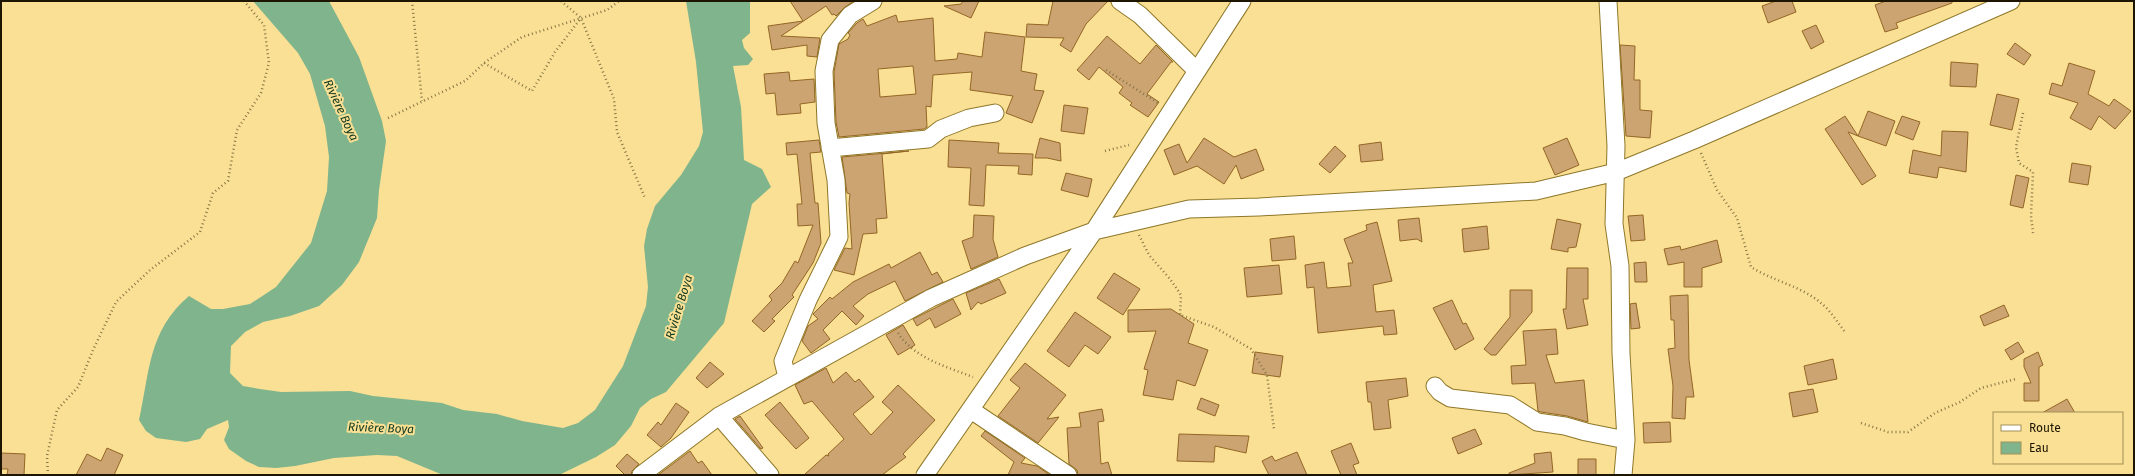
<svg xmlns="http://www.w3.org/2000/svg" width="2135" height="476" font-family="'Fira Sans',sans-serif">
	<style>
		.water { fill: #7fb48c }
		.building { fill: #cca472; stroke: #946625; fill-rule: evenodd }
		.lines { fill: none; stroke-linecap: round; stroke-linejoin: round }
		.minor-casing { stroke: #8e7729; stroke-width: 19 }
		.path { stroke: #877647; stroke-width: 2.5; stroke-dasharray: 1 3; stroke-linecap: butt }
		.minor { stroke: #fff; stroke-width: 17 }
		.labels { text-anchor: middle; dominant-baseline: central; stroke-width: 4; stroke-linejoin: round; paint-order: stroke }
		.water-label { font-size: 12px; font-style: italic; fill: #0e371c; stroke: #fae094 }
	</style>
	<rect width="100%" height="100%" fill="#fae094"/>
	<path class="water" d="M253 1H329L359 57 382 121 386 141 379 190 377 218 359 262 342 285 319 306 290 316 263 322 245 332 231 346 230 373 243 386 260 389 281 392 350 391 373 396 442 403 463 410 497 414 522 421 563 428 578 423 595 410 623 366 646 306 648 287 644 246 647 229 655 206 681 175 699 146 703 132 696 62 686 1H750V33L742 40 744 48 753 59 748 65 733 66 741 107 744 160 762 169 771 187 752 204 724 323 666 392 651 399 640 408 631 426 615 445 596 457 559 475H443L397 456 377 455 334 458 295 466 276 468 259 467 246 461 229 449 224 440 229 427 228 420 207 429 200 439 186 442 156 438 146 431 139 420C150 371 148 331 189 296L211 309H223L250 304 276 287 311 243 327 191 329 157 325 126 310 74 298 53Z"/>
	<path class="building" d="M790 1H854L845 7 836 16 834 14 832 15 826 6 781 36 820 38 817 57 807 56V45L772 50 768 26 803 21Z
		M963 1H979L971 18 944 6 961 4Z
		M1053 1H1108L1086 24 1071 52 1060 45 1064 38 1026 37 1027 24 1048 25Z
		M1776 1H1792L1796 12 1768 23 1762 6Z
		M1886 1H1952V3L1896 23 1898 28 1885 32 1875 5Z
		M896 15 898 22 933 18 935 61 957 59 958 53 982 57 985 32 1025 37 1021 71 1037 74 1034 90 1044 91 1032 123 1006 113 1013 96 970 90 972 72 933 75 931 107 926 106 927 127 924 129 839 137 836 122 834 72 839 44 848 39 850 35 848 33 857 23 863 19 867 26ZM913 66 916 94 880 97 878 69Z
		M1816 25 1824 42 1811 49 1802 31Z
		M1107 36 1140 64 1156 45 1173 62H1171L1147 94 1159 102 1148 117 1130 105 1132 103 1119 93 1123 87 1099 67 1089 80 1077 70Z
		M2015 43 2031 55 2024 65 2007 54Z
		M1620 45 1635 46 1634 80H1640V110L1652 111 1650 138 1626 136Z
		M1951 62 1978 64 1976 87 1950 86Z
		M2069 63 2095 71 2088 94 2109 106 2114 99 2131 111 2115 129 2099 116 2091 130 2070 118 2078 103 2049 94 2052 83 2062 86Z
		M789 72 790 81 814 79 815 102 800 104 801 113 777 115 775 93 766 94 764 74Z
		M1997 94 2019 99 2012 130 1990 125Z
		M1064 105 1088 108 1084 134 1061 131Z
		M1868 111 1895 121 1886 146 1858 136Z
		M1845 116 1858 136 1848 132 1876 176 1862 185 1825 129Z
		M1902 116 1920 122 1913 140 1895 133Z
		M1942 131 1968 132 1966 172 1939 167 1937 178 1909 173 1913 150 1941 156Z
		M1040 138 1060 143 1061 161 1047 158H1035Z
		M1204 138 1234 157 1256 149 1264 170 1241 179 1236 165 1224 184 1197 166 1174 175 1164 150 1179 144 1187 163Z
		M1567 138 1579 165 1555 175 1543 148Z
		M819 140 821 152 810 153 815 203H818L821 243 813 263 792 295 794 297 772 319 775 321 764 332 752 321 772 300 769 296 782 283 795 261 798 263 813 225 798 226 797 204H802L797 154 787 155 786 143Z
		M949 140 999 143 998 153 1033 154 1032 175 1018 174 1019 166 986 165 984 206 969 205 971 168 948 167Z
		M1381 142 1383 160 1361 162 1359 145Z
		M1335 146 1346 156 1330 173 1319 164Z
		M909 151 882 154 887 218 876 219 877 233 863 234 854 275 834 270 845 248 852 249 849 203 850 194 847 193 842 157Z
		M2072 163 2091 166 2088 185 2069 182Z
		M1066 173 1092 179 1088 197 1061 190Z
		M2016 175 2029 178 2023 208 2010 205Z
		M974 215 994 216 993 239 998 257 971 269 962 241 973 237Z
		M1643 215 1645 240 1631 241 1628 216Z
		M1419 218 1422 242 1417 239 1400 241 1398 220Z
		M1557 219 1581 224 1576 247 1568 248V252L1551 249Z
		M1377 222 1392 281 1373 285 1376 312 1394 310 1397 334 1384 335 1383 326 1318 333 1314 287 1307 288 1305 265 1324 262 1327 288 1351 286 1348 263H1353L1344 239 1367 230 1366 225Z
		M1487 226 1489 249 1464 252 1462 229Z
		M1294 236 1296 259 1272 261 1270 239Z
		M1717 240 1722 262 1702 268V287H1684V262L1668 265 1664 249 1680 246 1681 250Z
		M920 252 932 275 937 272 943 282 905 301 895 281 868 294 853 306 864 316 856 325 842 311 823 330 830 339 811 353 802 341 808 326 818 319 813 314 830 297 832 299 853 282 889 264 891 268Z
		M1646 262 1647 282H1635L1634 263Z
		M1279 265 1282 294 1247 297 1244 268Z
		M1567 268H1588V299H1583L1588 325 1567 329 1563 309H1566Z
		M1114 273 1140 289 1123 315 1097 298Z
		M999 279 1006 293 981 304 978 302 971 310 966 293Z
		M1510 290H1532V312L1496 355H1491L1484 349 1510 317Z
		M1688 295 1689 360 1694 397H1686L1685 419 1672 418 1673 386 1668 349 1675 348 1674 320H1671L1670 296Z
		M953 299 961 314 935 328 930 318 917 326 913 319Z
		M1452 300 1463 324 1466 323 1474 339 1455 350 1433 308Z
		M1636 303 1640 328 1631 329 1630 304Z
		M2004 305 2009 316 1984 326 1980 316Z
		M1171 309 1194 324 1188 343 1208 350 1195 386 1177 380 1173 400 1143 395 1148 370 1144 369 1156 331 1128 332V310Z
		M1075 312 1111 337 1098 354 1085 345 1069 367 1047 351Z
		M903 325 915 345 898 355 886 335Z
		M1556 329 1558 354 1546 355 1555 383 1584 380 1588 422 1567 416 1541 412 1538 411 1535 383 1512 384 1511 366 1526 365 1523 331Z
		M2018 342 2024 352 2011 360 2005 350Z
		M1255 352 1283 356 1280 377 1252 373Z
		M2038 352 2043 365 2039 367V401H2024V383H2031L2024 367V359Z
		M1833 359 1837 379 1808 385 1804 366Z
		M710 362 724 374 707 388 696 378Z
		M1025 363 1066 395 1047 419 1059 417 1038 443 998 416 1020 388 1010 380Z
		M826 368 833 383 846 372 855 382 859 379 874 397 853 414 871 435 893 412 882 402 898 385 935 420 903 454 906 457 882 475H804L826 455 829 456 828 454 844 439 812 401 804 404 795 385Z
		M1406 378 1408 396 1388 400 1391 428 1374 430 1371 402H1368L1366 382Z
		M1813 389 1818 412 1793 417 1789 393Z
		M1201 398 1219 405 1215 416 1197 409Z
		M2067 399 2075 413H2042Z
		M780 402 809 438 796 449 765 415Z
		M676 403 689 412 671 438 661 447 647 435 658 422 661 425Z
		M1102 409 1104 421 1098 422 1101 464 1108 462 1112 475H1078L1077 470 1069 464 1067 428 1081 427 1079 413Z
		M740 416 763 448 761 449 735 419Z
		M1670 422 1671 442 1644 443 1643 423Z
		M1475 429 1482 444 1458 454 1452 438Z
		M985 431 1025 458 1021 463 1037 466 1050 475H1008L1014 462 981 436Z
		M1179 434 1215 435 1249 436 1246 453 1215 446 1214 462 1177 461Z
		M1351 443 1359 463 1353 465 1357 475H1341L1331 451Z
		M107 448 123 455 114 475H76L87 454 101 461Z
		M690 451 698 463 702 461 712 475H658Z
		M1297 452 1307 475H1269L1262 461 1272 456 1275 461Z
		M1551 452 1553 472 1509 475V473L1535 463 1534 454Z
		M1 453 25 454 24 475H7L8 469H1Z
		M627 454 639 464 632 471 631 475H625L616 466Z
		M1578 459H1596V475H1578Z"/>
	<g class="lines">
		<defs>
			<path id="minor" d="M1120 1 1140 15 1196 70
				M1608 1 1616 146 1614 224 1620 266 1621 353 1626 440 1623 475
				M830 148 928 139 941 129 969 118 995 113
				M787 377 783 361 808 300 839 237 836 180 826 123 824 71 830 40 850 15 873 1
				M1435 386 1440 392 1450 398 1510 405 1537 422 1565 426 1586 432 1626 440
				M971 410 1068 475
				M719 416 770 475
				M641 475 719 416 931 298 1025 256 1094 231 1189 209 1259 207 1536 191 1616 172 1694 140 2011 1
				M925 475 1094 231 1242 1"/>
		</defs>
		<use href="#minor" class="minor-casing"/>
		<path class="path" d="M412 1 422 101
			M561 1 581 18 614 99 617 132 645 198
			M484 63 532 91 555 52 581 18
			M1106 70 1158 103
			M2023 113 2016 147 2019 163 2033 172 2031 216 2033 233
			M388 118 465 81 484 63 522 37 607 10 619 1
			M1105 151 1129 145
			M1701 153 1717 190 1737 218 1751 267C1773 281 1801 286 1821 303 1830 310 1838 323 1845 332
			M1139 235 1149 255 1170 279 1181 295 1180 315 1214 327 1251 349 1267 375 1274 429
			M898 333C914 358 947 367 973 377
			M1861 423 1888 432H1908L1935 413 1960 402 1981 388 2016 379
			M48 475 47 456 57 410 78 387 93 350 116 302 150 270 200 232 213 193 228 181 237 130 261 93 269 63 264 25 244 1"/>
		<use href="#minor" class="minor"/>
	</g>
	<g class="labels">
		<g class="water-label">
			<text transform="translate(341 110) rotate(65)">Rivière Boya</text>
			<text transform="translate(679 307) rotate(-73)">Rivière Boya</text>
			<text transform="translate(381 428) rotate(2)">Rivière Boya</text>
		</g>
	</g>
	<rect width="2135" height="476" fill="none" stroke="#1d1501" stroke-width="4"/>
	<rect x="1993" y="412" width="130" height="52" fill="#fae094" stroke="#a28f59"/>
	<rect x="2001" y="425" width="20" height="6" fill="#ffffff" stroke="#a28f59"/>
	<text x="2029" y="432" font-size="12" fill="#1d1501">Route</text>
	<rect x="2001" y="442" width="20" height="12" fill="#7fb48c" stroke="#a28f59"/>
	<text x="2029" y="452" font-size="12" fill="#1d1501">Eau</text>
</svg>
